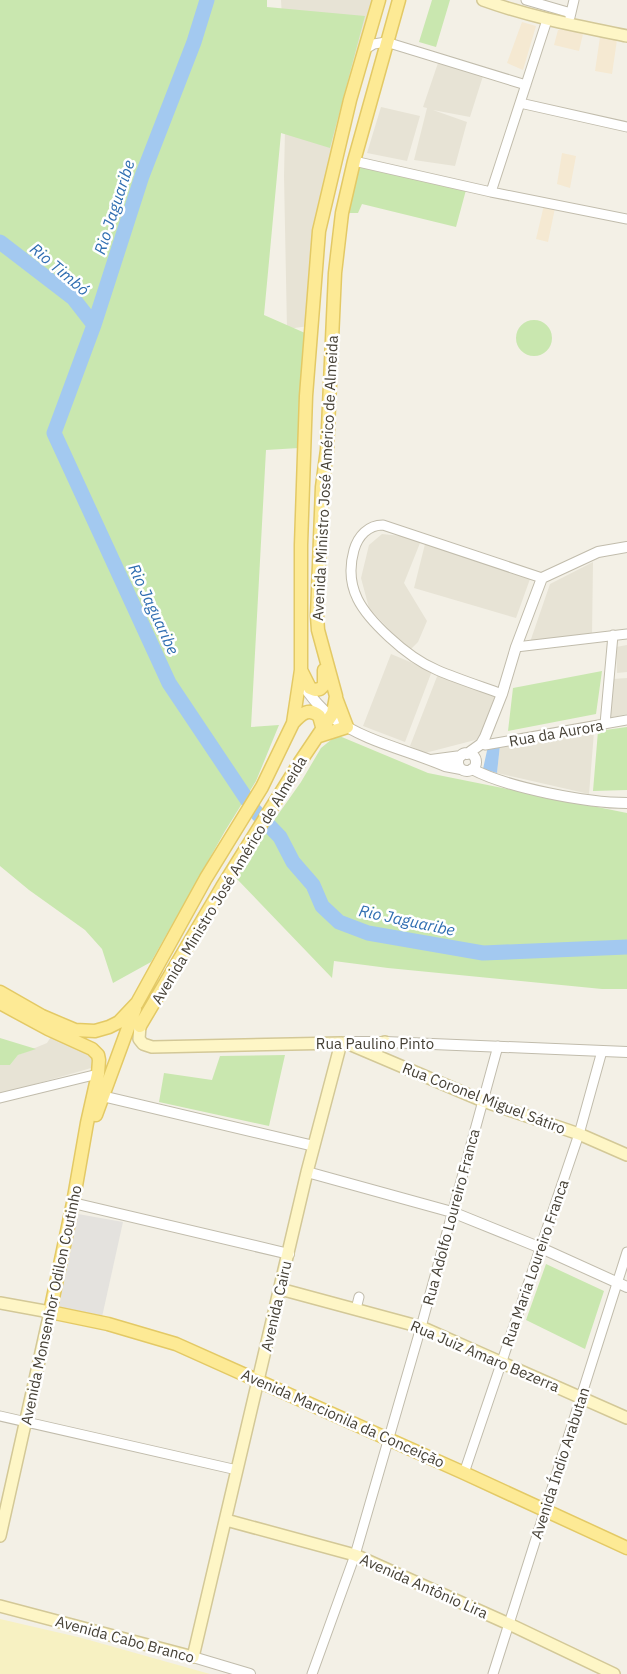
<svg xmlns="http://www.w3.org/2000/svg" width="627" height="1674" font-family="'IBM Plex Sans',sans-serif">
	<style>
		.residential { fill: #e7e3d5 }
		.commercial { fill: #f5e9d2 }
		.green { fill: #c9e7af }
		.sand { fill: #f7f1c2 }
		.parking { fill: #e4e2de }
		.water { fill: #a3c9f0 }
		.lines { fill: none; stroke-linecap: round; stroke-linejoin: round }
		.river { stroke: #a3c9f0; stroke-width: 15 }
		.minor-casing { stroke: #c1bcac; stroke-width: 11 }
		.tertiary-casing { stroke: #c1bcac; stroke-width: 12 }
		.secondary-casing { stroke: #d3c897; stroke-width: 14 }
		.primary-casing { stroke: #e3c965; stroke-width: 15 }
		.minor { stroke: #fff; stroke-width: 9 }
		.tertiary { stroke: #fff; stroke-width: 10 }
		.secondary { stroke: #fef6c6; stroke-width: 11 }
		.primary { stroke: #fdea95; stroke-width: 12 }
		.labels { text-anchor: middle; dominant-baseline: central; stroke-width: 5; stroke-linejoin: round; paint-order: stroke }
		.street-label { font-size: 15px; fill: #464136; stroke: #fff }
		.water-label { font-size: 16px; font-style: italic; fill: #306eb1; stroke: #fff }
	</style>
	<rect width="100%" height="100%" fill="#f3f0e6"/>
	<path class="residential" d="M281 0H380L319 201 309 326 287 329 284 176 286 84Z
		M438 63 483 76 470 117 433 110 467 122 455 166 414 160 427 108 423 107Z
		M381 107 420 116 407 161 367 153Z
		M382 534 422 538 404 583 427 621 418 642 409 651 369 608 361 578 369 545Z
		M425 544 530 579 516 618 414 588Z
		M593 562 592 636 529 645 550 584Z
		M627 645V672L617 673 616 647Z
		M391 654 432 671 405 742 363 726Z
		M438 674 496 693 479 739 425 753 410 746Z
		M627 678V714L608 718 613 679Z
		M594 732 589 794 497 773 500 745Z
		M52 1035 94 1057 95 1065 91 1068 81 1071 0 1094V1065H10L18 1055 47 1043Z"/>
	<path class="commercial" d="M522 22 536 26 523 70 507 63Z
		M586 29 583 34 579 51 554 45 558 30Z
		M600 37 617 40 612 74 595 71Z
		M562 153 576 156 570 188 557 184Z
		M544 205 555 208 548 242 536 239Z"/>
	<path class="green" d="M0 0H267V7L365 16 330 148 281 133 264 315 305 333 299 448 266 450 251 727 279 725 256 781 225 831 151 962 113 983 102 949 85 930 29 890 0 866Z
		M432 0H450L436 47 419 42Z
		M357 165 466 190 456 227 362 204 358 213H347Z
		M516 338a18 18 0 1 1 36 0a18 18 0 1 1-36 0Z
		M602 671 596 714 508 731 513 688Z
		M627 727V790L593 791 598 731Z
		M337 735 428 773 627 813V989H602L388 968 334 961 332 978 236 878 250 861 265 833 301 782 321 748Z
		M0 1038 36 1049 18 1055 10 1065H0Z
		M285 1055 269 1126 159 1102 164 1073 212 1080 220 1056Z
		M546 1264 604 1291 585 1349 526 1320Z"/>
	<path class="sand" d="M0 1619 82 1638 210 1674H0Z"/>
	<path class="parking" d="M78 1214 123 1222 102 1317 57 1307Z"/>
	<path class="water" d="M500 745 497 773 483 769 488 746Z"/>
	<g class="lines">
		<path class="river" d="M207 0 194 42 142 176 94 325 54 433 169 683 254 810 280 837 293 862 313 885 322 906 339 922 368 933 483 953 627 947
			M0 242 73 298 94 325"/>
		<defs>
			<path id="minor" d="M526 0 571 13
				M570 17 574 0
				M364 50 374 44 386 42 526 85
				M520 103 627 127
				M354 161 491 192 627 219
				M491 192 547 20
				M516 647 627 634
				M502 694C480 686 458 679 437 670 418 662 404 651 389 637 363 613 343 589 354 550 358 536 368 525 383 525L542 578
				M605 724 613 635
				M481 744 485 745 627 720
				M0 1098 98 1074
				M356 1309 359 1297
				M0 1416 237 1470
				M464 1473 579 1134 602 1051
				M312 1674 355 1555 421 1327 498 1046
				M493 1674 627 1252"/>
			<path id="tertiary" d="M302 684C311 696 320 709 333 718 366 742 408 750 445 766L461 769
				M458 762a9 9 0 1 1 18 0a9 9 0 1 1-18 0Z
				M467 754 481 744 485 737 502 694 516 647 542 578 598 552 627 547
				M431 760 461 756
				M472 769C508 788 587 803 627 803
				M346 1042H385L627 1052
				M102 1096 314 1146
				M307 1172 452 1212 541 1248 627 1287
				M73 1203 289 1254
				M193 1657 250 1674"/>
			<path id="secondary" d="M483 0C530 17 578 26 627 36
				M140 1026 139 1039 143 1044 152 1047 341 1043 349 1044 483 1101 579 1134 627 1155
				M375 1055 379 1044 385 1042
				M280 1289 421 1327 627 1418
				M0 1303 50 1312 0 1536
				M226 1520 355 1555 509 1624 614 1674
				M0 1606 193 1657 307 1172 341 1043"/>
			<path id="primary" d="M301 670 310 688 315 690 320 689 324 685V670
				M293 723C301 714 309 707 319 716L323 730
				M319 736 347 727 336 698
				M0 992 42 1016 75 1030 95 1031 109 1027 119 1022 137 1003 206 878 262 787 293 723 301 670V545L306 396 319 231 350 100 379 0
				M0 1003 48 1029 92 1049 98 1055 99 1060 98 1074 87 1123 73 1203 50 1312 108 1324 176 1344 464 1473 627 1548
				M140 1026 222 887 300 762 333 713 336 696 318 630 317 616 322 487 327 450 335 273 342 213 354 161 399 0
				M96 1115 135 1009"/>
		</defs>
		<use href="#minor" class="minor-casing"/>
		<use href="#tertiary" class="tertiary-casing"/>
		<use href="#secondary" class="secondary-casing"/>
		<use href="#primary" class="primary-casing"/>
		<use href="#minor" class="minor"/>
		<use href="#tertiary" class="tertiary"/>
		<use href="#secondary" class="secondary"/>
		<use href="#primary" class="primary"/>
	</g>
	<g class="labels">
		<g class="street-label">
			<text transform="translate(325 478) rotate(-87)">Avenida Ministro José Américo de Almeida</text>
			<text transform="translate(556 733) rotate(-10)">Rua da Aurora</text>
			<text transform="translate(229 880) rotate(-59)">Avenida Ministro José Américo de Almeida</text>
			<text x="375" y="1043">Rua Paulino Pinto</text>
			<text transform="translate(484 1098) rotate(21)">Rua Coronel Miguel Sátiro</text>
			<text transform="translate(451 1217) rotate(-75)">Rua Adolfo Loureiro Franca</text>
			<text transform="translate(535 1263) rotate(-71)">Rua Maria Loureiro Franca</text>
			<text transform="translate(51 1305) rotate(-78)">Avenida Monsenhor Odilon Coutinho</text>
			<text transform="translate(276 1306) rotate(-77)">Avenida Cairu</text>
			<text transform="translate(485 1356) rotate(23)">Rua Juiz Amaro Bezerra</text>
			<text transform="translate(343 1418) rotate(24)">Avenida Marcionila da Conceição</text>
			<text transform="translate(560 1463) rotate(-72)">Avenida Índio Arabutan</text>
			<text transform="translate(424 1586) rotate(24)">Avenida Antônio Lira</text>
			<text transform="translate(125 1639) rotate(15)">Avenida Cabo Branco</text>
		</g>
		<g class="water-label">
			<text transform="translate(114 207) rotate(-72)">Rio Jaguaribe</text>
			<text transform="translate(60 269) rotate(40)">Rio Timbó</text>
			<text transform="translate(154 609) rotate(65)">Rio Jaguaribe</text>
			<text transform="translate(407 920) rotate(12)">Rio Jaguaribe</text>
		</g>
	</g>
</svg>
